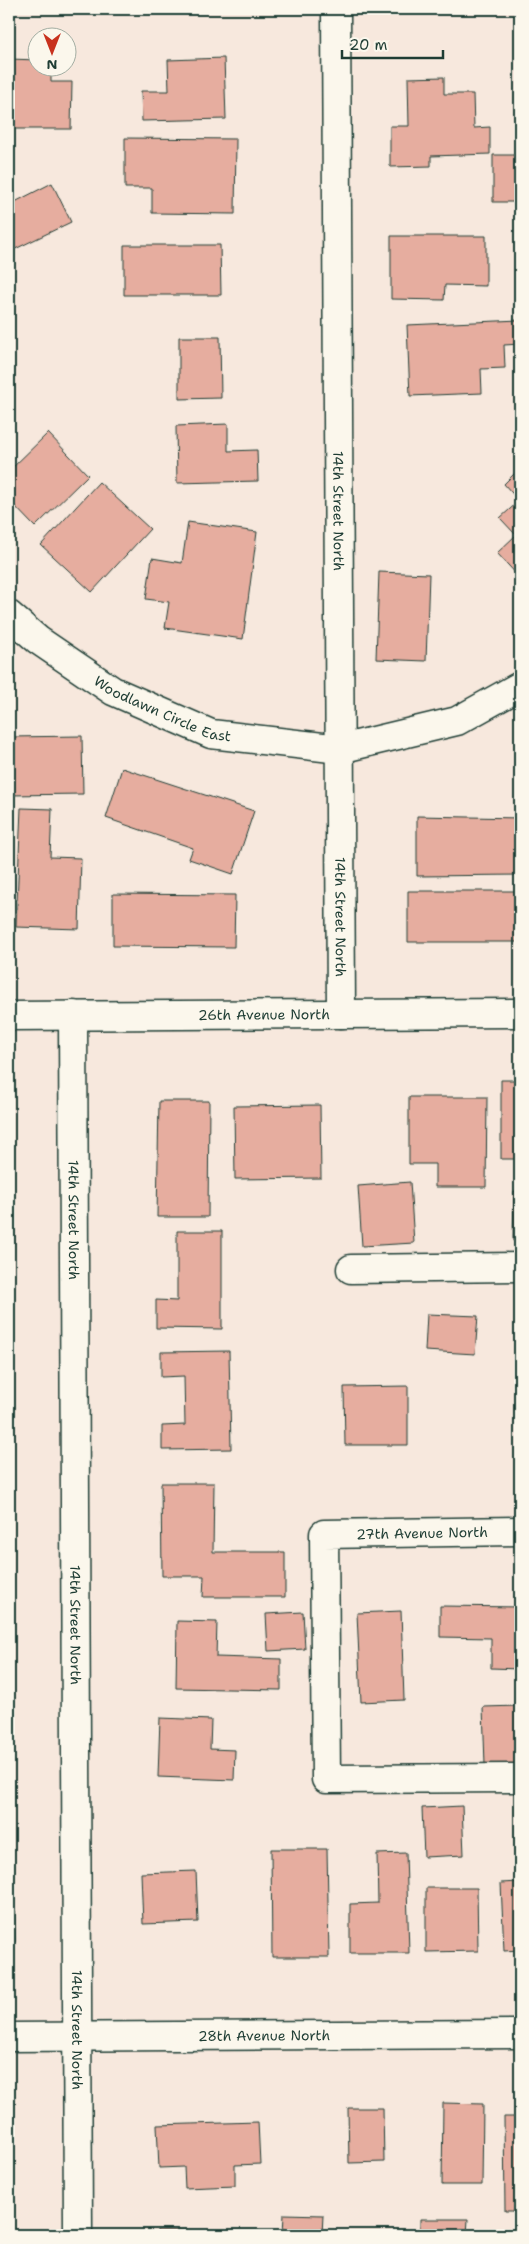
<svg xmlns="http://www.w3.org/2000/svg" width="529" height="2244" font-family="'Shantell Sans',sans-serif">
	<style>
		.building { fill: #e6ad9f; stroke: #1f3d34 }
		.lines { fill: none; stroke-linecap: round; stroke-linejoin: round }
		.minor-casing { stroke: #1f3d34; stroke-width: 31 }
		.minor { stroke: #fbf7ec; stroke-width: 28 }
		.labels { text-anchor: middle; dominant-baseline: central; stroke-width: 5; stroke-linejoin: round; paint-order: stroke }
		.street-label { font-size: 14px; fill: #1f3d34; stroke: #fbf7ec }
	</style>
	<rect width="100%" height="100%" fill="#f7e8dd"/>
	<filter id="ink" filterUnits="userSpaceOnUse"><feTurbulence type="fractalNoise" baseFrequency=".02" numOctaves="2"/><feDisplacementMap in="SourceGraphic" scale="10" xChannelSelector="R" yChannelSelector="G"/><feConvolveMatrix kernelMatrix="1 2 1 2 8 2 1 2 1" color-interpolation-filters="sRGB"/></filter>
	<g filter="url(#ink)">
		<path class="building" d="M224 58 226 119 142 121 141 91H169L168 60Z
			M9 59 38 60V68H51V82H72L71 129H9Z
			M444 77V94H473L474 128 490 127V154L431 156V166L390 167V126H409L408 78Z
			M125 138 236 139 235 214 152 213V188H125Z
			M493 155H520V202H493Z
			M52 183 71 222 9 252V205Z
			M391 236H486V286L445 285 444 300 391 299Z
			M124 245H220L221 295H124Z
			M520 320V344L504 345 505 368 481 369 482 393 410 396 407 325Z
			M179 337H220L221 398 179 399Z
			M228 424V451L257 450 258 481 177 483 176 426Z
			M48 433 88 475 35 527 9 500V471Z
			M520 468V578L497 553 516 535 500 518 519 501 504 484Z
			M99 482 150 529 92 592 41 545Z
			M188 522 257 532 243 639 165 628 169 602 146 599 152 558 182 563Z
			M379 572 429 574 426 661 376 659Z
			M82 736 83 794 9 795V737Z
			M122 768 254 811 233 874 189 859 193 848 106 818Z
			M21 808 52 809 50 857 81 858 79 929 16 927Z
			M417 816 520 818V875L417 876Z
			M408 891H520V942H408Z
			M113 894 235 895 234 947 113 946Z
			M501 1080H520V1159H501Z
			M409 1097H487L486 1187H435V1164H409Z
			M159 1101H209L208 1217H157Z
			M320 1105 321 1178 235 1179 234 1106Z
			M410 1182 414 1243 362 1246 358 1186Z
			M514 1191H520V1241H513Z
			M177 1231H222V1329L156 1328V1300L177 1301Z
			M427 1314 478 1316 475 1354 425 1351Z
			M229 1351 231 1449 162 1450V1426L185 1425 184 1376 161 1377V1352Z
			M408 1386V1445H345L344 1387Z
			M161 1483H214L213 1552H285V1597H203L204 1576H162Z
			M440 1606 520 1607V1669L491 1668V1638L440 1637Z
			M401 1611 404 1700 361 1702 357 1613Z
			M303 1612 305 1649 268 1651 266 1614Z
			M177 1621 217 1622 216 1657 281 1659V1690L176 1688Z
			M520 1706V1764L485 1765 483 1707Z
			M160 1718 211 1720 210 1749 235 1750 234 1780 158 1777Z
			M462 1806 464 1855 424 1857 422 1808Z
			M271 1849H327L329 1957H272Z
			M406 1853 409 1953H350V1904L378 1903 377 1854Z
			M196 1871 198 1922 143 1924 141 1873Z
			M9 1876H14L15 1942H9Z
			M520 1882V1950L504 1951 501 1883Z
			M426 1888H477L478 1951 426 1952Z
			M443 2103 483 2104 482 2185H442Z
			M348 2108H383L384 2162 349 2163Z
			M504 2117H520V2211H505Z
			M9 2119 10 2224H9Z
			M258 2122 260 2164 235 2165V2186L185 2188 184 2167 159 2168 157 2125Z
			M284 2214 323 2215 322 2235H283Z
			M420 2219H468L467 2235H420Z
			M157 2230 260 2231V2235H157Z"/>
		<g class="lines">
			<defs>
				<g id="minor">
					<path id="s1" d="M336 9 341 1014"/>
					<path id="s2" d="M9 615 38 640 113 691 211 734 340 749 457 721 520 686"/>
					<path id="s3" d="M73 1015 78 2235"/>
					<path id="s4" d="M9 1016 520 1013"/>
					<path d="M351 1269 520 1267"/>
					<path d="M520 1531 324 1534 326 1779 520 1778"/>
					<path id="s5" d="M9 2037 520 2034"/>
				</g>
			</defs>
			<use href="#minor" class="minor-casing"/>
			<use href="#minor" class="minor"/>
		</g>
	</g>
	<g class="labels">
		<g class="street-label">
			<text stroke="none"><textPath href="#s1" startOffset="502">14th Street North</textPath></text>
			<text stroke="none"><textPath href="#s2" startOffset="182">Woodlawn Circle East</textPath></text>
			<text stroke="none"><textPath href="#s1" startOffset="908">14th Street North</textPath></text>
			<text stroke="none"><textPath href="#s4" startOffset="255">26th Avenue North</textPath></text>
			<text stroke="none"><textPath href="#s3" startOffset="205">14th Street North</textPath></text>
			<text transform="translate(422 1533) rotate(-1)">27th Avenue North</text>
			<text stroke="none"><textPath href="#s3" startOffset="610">14th Street North</textPath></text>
			<text stroke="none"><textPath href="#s3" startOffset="1015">14th Street North</textPath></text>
			<text stroke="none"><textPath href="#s5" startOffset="255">28th Avenue North</textPath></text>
		</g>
	</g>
	<rect width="529" height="2244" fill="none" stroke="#fbf7ec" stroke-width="30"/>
	<rect x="15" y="15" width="499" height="2214" fill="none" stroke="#1f3d34" stroke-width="2" filter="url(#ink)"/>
	<g transform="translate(52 52) rotate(180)"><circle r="24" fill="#fbf7ec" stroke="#a3ada2"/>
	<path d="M0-4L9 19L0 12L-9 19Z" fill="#c8321e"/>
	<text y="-8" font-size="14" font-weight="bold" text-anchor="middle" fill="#1f3d34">N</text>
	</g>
	<path d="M342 50v8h101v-8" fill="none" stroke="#1f3d34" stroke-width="2.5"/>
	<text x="349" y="50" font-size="15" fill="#1f3d34" stroke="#fbf7ec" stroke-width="4" paint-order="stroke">20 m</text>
</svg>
